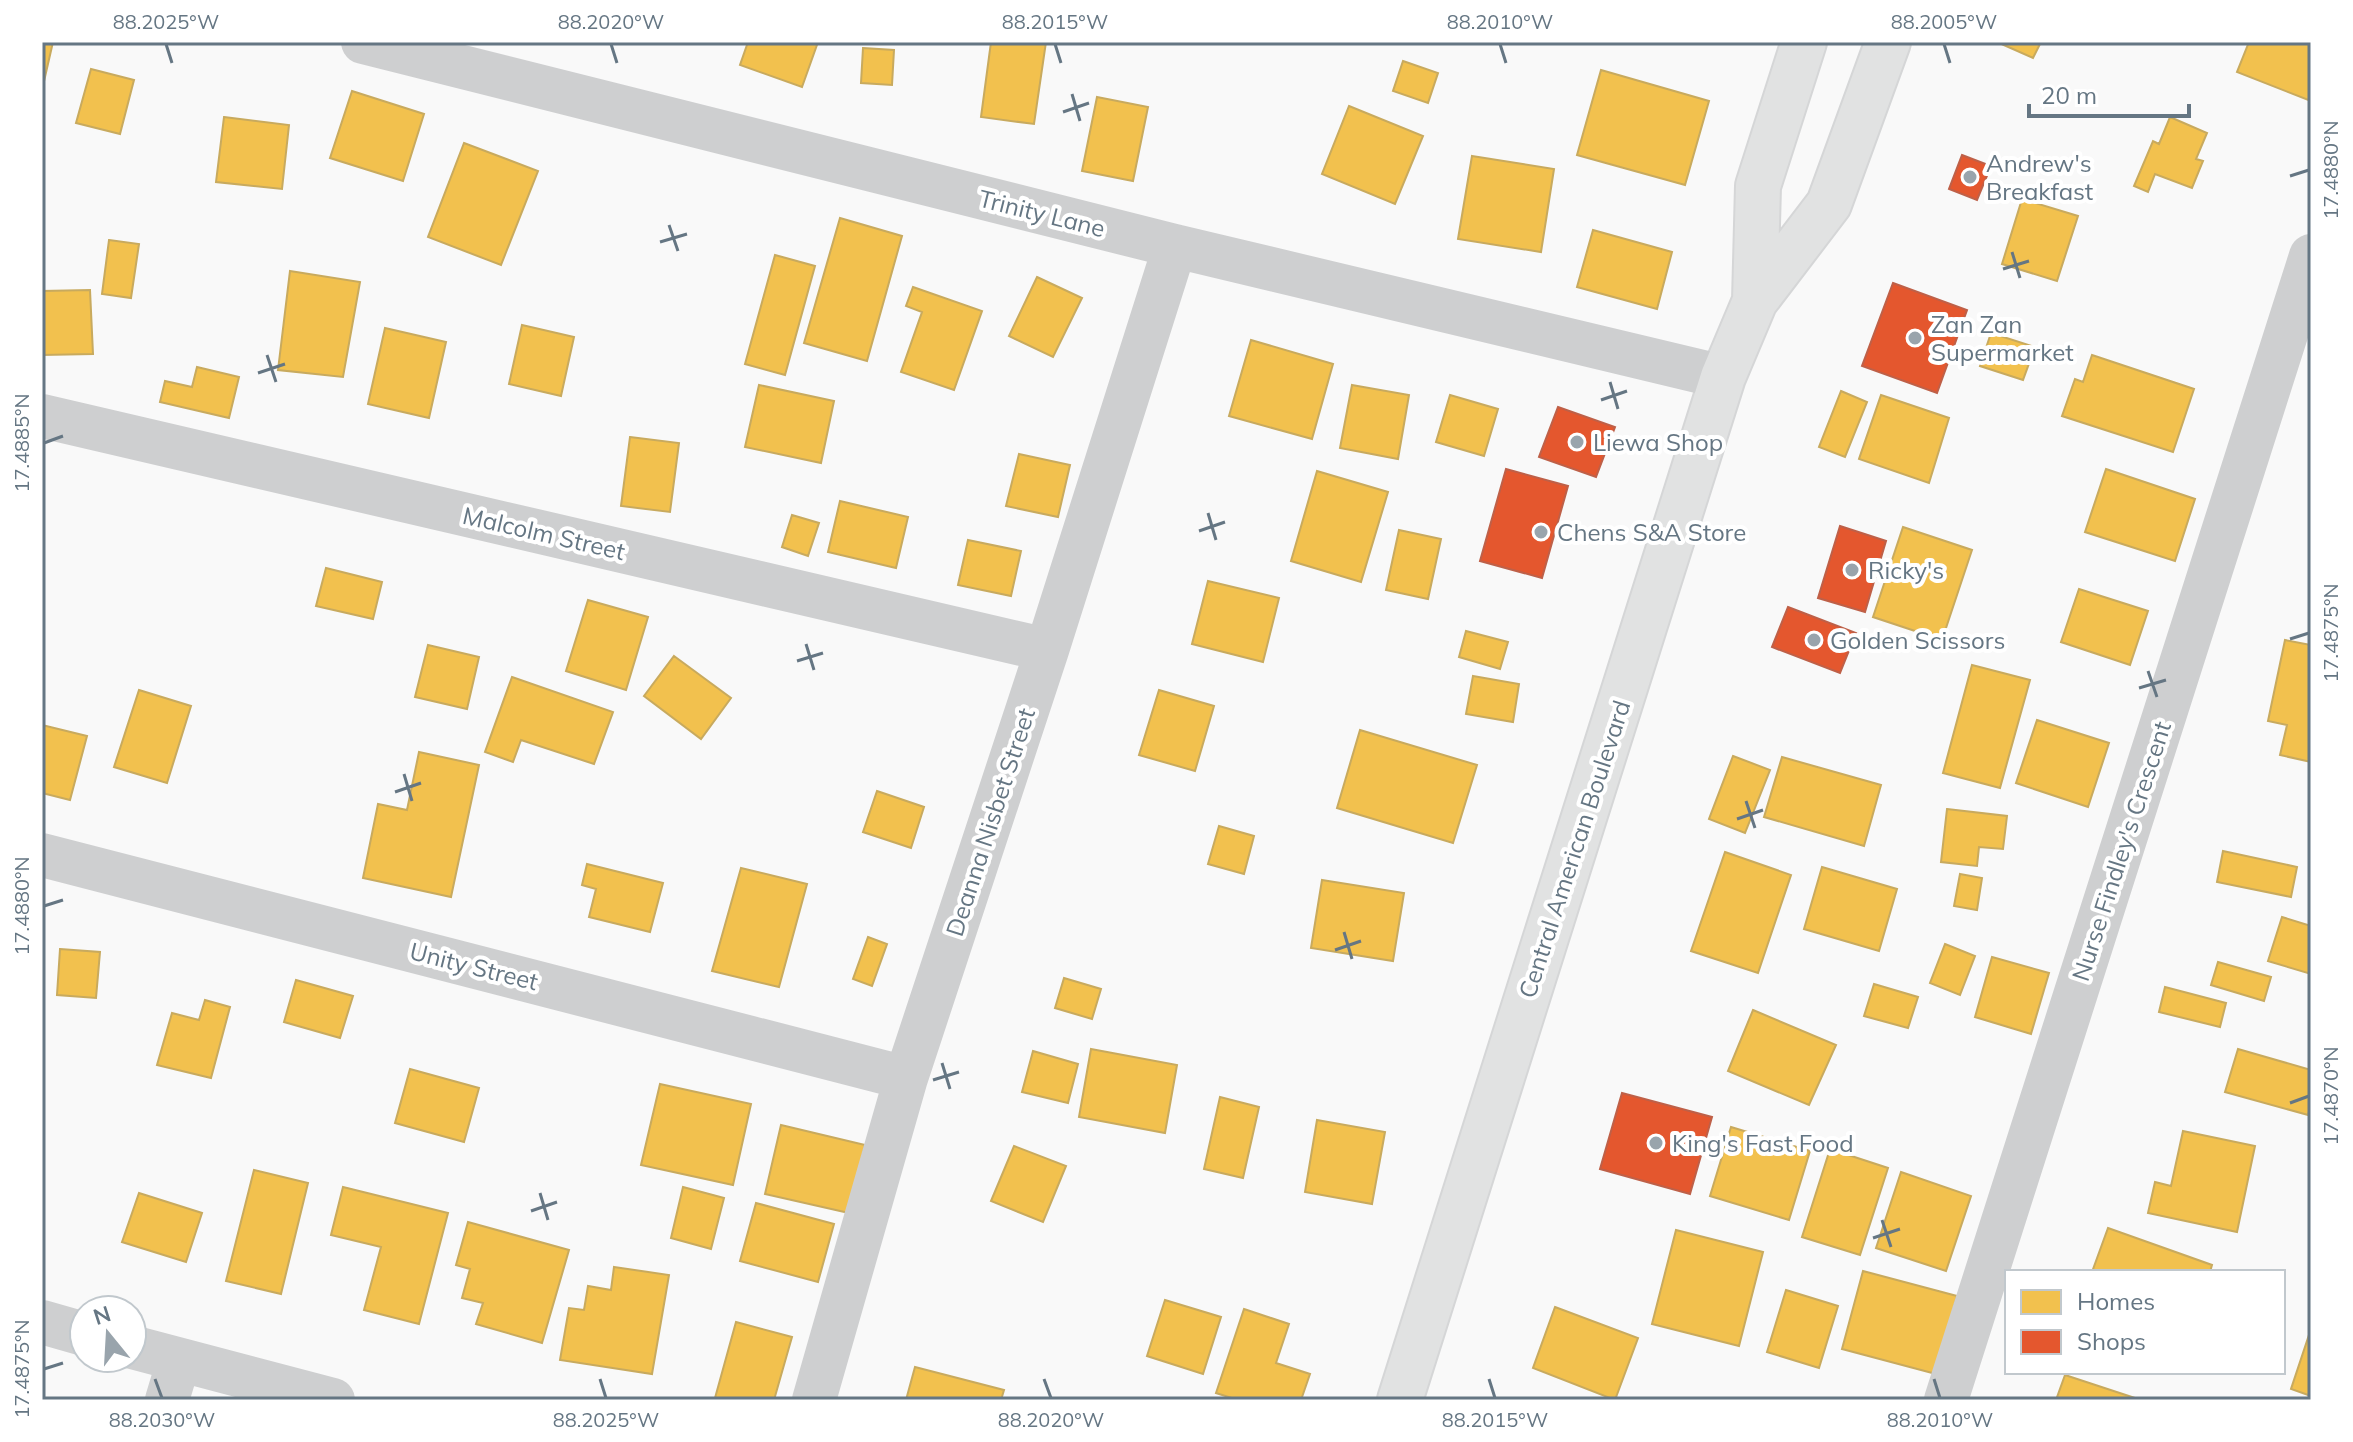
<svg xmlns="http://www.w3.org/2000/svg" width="2353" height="1442" font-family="Mulish,sans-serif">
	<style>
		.homes { fill: #f2c14e; stroke: #c8aa5e; stroke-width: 2 }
		.shops { fill: #e4572e; stroke: #be6048; stroke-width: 2 }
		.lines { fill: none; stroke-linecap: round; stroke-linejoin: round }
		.major-casing { stroke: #d5d6d7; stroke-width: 48 }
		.minor { stroke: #cecfd0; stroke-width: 44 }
		.major { stroke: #e1e2e2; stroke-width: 44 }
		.ticks { fill: none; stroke: #657683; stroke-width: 3 }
		.poi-dot { fill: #99a4ac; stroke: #fff; stroke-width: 3 }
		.labels { text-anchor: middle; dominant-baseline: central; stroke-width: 8; stroke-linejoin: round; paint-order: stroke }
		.poi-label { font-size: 24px; fill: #657683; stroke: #fff; text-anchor: start }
		.street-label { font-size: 24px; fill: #657683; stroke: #fff }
		.neatline { fill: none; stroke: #657683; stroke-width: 3 }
		.ticks-label { font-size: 20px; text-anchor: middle; fill: #657683 }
	</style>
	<rect width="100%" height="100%" fill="#f9f9f9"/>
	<path class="homes" d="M42 42H53L42 90Z
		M748 42H818L802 87 740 65Z
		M991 42H1046L1034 124 981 117Z
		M1997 42H2041L2033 58Z
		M2249 42H2311V101L2237 72Z
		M863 48 894 50 892 85 861 83Z
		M1403 61 1438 73 1428 103 1393 91Z
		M91 69 134 80 120 134 76 123Z
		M1601 70 1709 101 1685 185 1577 155Z
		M352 91 424 114 403 181 330 158Z
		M1097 97 1148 107 1133 181 1082 171Z
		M1349 106 1423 136 1395 204 1322 174Z
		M224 117 289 125 282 189 216 182Z
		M2170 117 2207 133 2196 159 2203 161 2192 188 2155 174 2148 192 2134 186 2153 141 2159 144Z
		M464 143 538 171 501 265 428 237Z
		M1472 156 1554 169 1541 252 1458 239Z
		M2022 199 2078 216 2057 281 2002 264Z
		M840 218 902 236 867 361 804 343Z
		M1593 230 1672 252 1657 309 1577 287Z
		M109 240 139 244 131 298 102 294Z
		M775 255 815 266 785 375 745 364Z
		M290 271 360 282 343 377 278 370Z
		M1037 277 1082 298 1053 357 1009 336Z
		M913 287 982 311 954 390 901 372 922 312 906 306Z
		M90 290 93 354 42 355V291Z
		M522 325 574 337 561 396 509 384Z
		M385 328 446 342 429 418 368 404Z
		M1991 333 2035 347 2023 380 1980 366Z
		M1251 340 1333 364 1312 439 1229 416Z
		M2092 355 2194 389 2173 452 2062 416 2075 379 2083 382Z
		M197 367 239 377 229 418 160 402 165 381 192 387Z
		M759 385 834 401 821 463 745 447Z
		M1352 385 1409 395 1398 459 1340 448Z
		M1841 391 1867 402 1845 457 1819 447Z
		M1450 395 1498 409 1484 456 1436 442Z
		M1881 395 1949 418 1929 483 1859 459Z
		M630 437 679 443 670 512 621 506Z
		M1019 454 1070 465 1058 517 1006 506Z
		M2106 469 2195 499 2175 561 2085 532Z
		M1317 471 1388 492 1361 582 1291 561Z
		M840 501 908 517 896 568 828 552Z
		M792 515 819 523 808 556 782 547Z
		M1903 527 1972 550 1942 640 1873 617Z
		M1399 530 1441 539 1428 599 1386 590Z
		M968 540 1021 551 1011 596 958 585Z
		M326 568 382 582 373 619 316 606Z
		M1208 581 1279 598 1263 662 1192 644Z
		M2079 589 2148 611 2130 665 2061 642Z
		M588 600 648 617 626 690 566 671Z
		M1466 631 1508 642 1500 669 1459 657Z
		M2285 640 2311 645V762L2280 755 2287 725 2268 721Z
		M428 645 479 657 467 709 415 697Z
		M674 656 731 698 701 739 644 696Z
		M1972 665 2030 680 2000 788 1943 773Z
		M1473 676 1519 684 1513 722 1466 714Z
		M512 677 613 712 594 764 521 740 513 762 485 752Z
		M139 690 191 706 167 783 114 767Z
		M1159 690 1214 706 1195 771 1139 755Z
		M2037 720 2109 743 2088 807 2016 783Z
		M42 725 87 736 70 800 42 793Z
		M1360 730 1477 765 1453 843 1337 808Z
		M419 752 479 765 451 897 363 878 378 804 407 810Z
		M1733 756 1770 770 1745 833 1709 819Z
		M1782 757 1881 785 1864 846 1764 817Z
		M877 791 924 807 911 848 863 832Z
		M1947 809 2007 816 2003 849 1979 847 1977 866 1941 862Z
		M1219 826 1254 836 1244 874 1208 864Z
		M2223 851 2297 867 2291 897 2217 882Z
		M1725 852 1791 875 1758 973 1691 951Z
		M587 864 663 883 650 932 589 917 596 889 582 885Z
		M1822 867 1897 889 1879 951 1804 929Z
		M741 868 807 884 779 987 712 971Z
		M1960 874 1982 878 1977 910 1954 906Z
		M1322 880 1404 893 1393 961 1311 948Z
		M2282 917 2311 926V974L2268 961Z
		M868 937 887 944 872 986 853 979Z
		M1945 944 1975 956 1960 995 1930 983Z
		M60 949 100 952 96 998 57 995Z
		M1992 957 2049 973 2031 1034 1975 1017Z
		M2218 962 2271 977 2264 1001 2211 985Z
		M1064 978 1101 989 1092 1019 1055 1008Z
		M296 980 353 996 340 1038 284 1022Z
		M1874 984 1918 997 1908 1028 1864 1016Z
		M2165 987 2226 1003 2220 1027 2159 1012Z
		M205 1000 230 1007 211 1078 157 1065 172 1013 199 1020Z
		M1753 1010 1836 1045 1809 1105 1728 1071Z
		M1091 1049 1177 1065 1165 1133 1079 1117Z
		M2238 1049 2311 1070V1104L2308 1115 2225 1092Z
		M1033 1051 1078 1064 1068 1103 1022 1092Z
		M410 1069 479 1088 464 1142 395 1123Z
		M660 1084 751 1104 733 1185 641 1165Z
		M1220 1097 1259 1107 1243 1178 1204 1169Z
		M1317 1120 1385 1132 1372 1204 1305 1192Z
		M781 1125 865 1145 849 1213 765 1194Z
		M1731 1127 1810 1151 1789 1220 1710 1196Z
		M2183 1131 2255 1146 2237 1232 2148 1213 2155 1182 2171 1186Z
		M1014 1146 1066 1166 1043 1222 991 1201Z
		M1830 1149 1888 1168 1860 1255 1802 1237Z
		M254 1170 308 1183 281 1294 226 1281Z
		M1901 1172 1971 1196 1946 1271 1876 1248Z
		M343 1187 448 1213 419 1324 364 1310 381 1247 331 1235Z
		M683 1187 724 1198 711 1249 671 1238Z
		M139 1193 202 1213 186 1262 122 1242Z
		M756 1203 834 1224 818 1282 740 1261Z
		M468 1222 569 1250 542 1343 476 1324 483 1303 462 1298 470 1269 456 1265Z
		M2108 1228 2212 1265 2210 1272H2092Z
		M1676 1230 1763 1252 1739 1346 1652 1324Z
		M614 1267 669 1275 652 1374 560 1360 569 1308 584 1310 588 1286 611 1290Z
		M1863 1271 1957 1296 1936 1374 1842 1349Z
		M1786 1290 1838 1306 1819 1368 1767 1352Z
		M1165 1300 1221 1317 1203 1374 1147 1356Z
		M1555 1307 1638 1338 1615 1400 1533 1368Z
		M1244 1309 1289 1324 1276 1363 1310 1374 1301 1400H1238L1216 1393Z
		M736 1322 792 1337 774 1400 715 1398Z
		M2309 1335 2311 1336V1396L2291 1389Z
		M915 1367 1004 1390 1001 1400H906Z
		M2065 1375 2141 1400H2056Z"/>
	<path class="shops" d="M1962 155 1991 166 1977 200 1949 189Z
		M1893 283 1967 310 1937 393 1862 366Z
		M1558 407 1615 427 1596 477 1539 457Z
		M1506 469 1568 486 1542 578 1480 561Z
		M1840 526 1886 541 1865 612 1818 598Z
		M1788 607 1856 633 1840 673 1772 647Z
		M1622 1093 1712 1117 1690 1194 1600 1169Z"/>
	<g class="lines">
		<defs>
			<path id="major" d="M1755 301 1758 186 1804 42
				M1400 1400 1723 377 1755 301 1829 204 1888 42"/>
		</defs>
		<use href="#major" class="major-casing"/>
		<path class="minor" d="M363 42 1175 246 1723 377
			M42 416 1047 650
			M42 855 906 1078
			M42 1322 84 1334
			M132 1347 333 1400
			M167 1400 179 1360
			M814 1400 906 1078 1047 650 1175 246
			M1946 1400 2311 256"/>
		<use href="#major" class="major"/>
	</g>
	<path class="ticks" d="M166 44 172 63M611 44 617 63M1055 44 1061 63M1500 44 1506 63M1944 44 1950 63M1072 94 1080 121M1063 112 1089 103M2290 176 2309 170M669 225 678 251M660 242 687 234M2012 252 2020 278M2003 269 2029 261M267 355 276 382M258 373 285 364M1610 382 1618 409M1601 400 1627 391M44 443 63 436M1208 513 1216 540M1199 531 1225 522M2290 639 2309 633M806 644 814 670M797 661 823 653M2148 671 2157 697M2139 688 2166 680M404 774 412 801M395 792 421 783M1746 801 1755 828M1737 819 1763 810M44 906 63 900M1344 932 1352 959M1335 950 1361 941M942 1063 950 1089M933 1080 959 1072M2290 1103 2309 1096M540 1193 548 1220M531 1211 557 1202M1882 1220 1891 1247M1873 1238 1900 1229M44 1369 63 1363M155 1379 162 1398M600 1379 606 1398M1044 1379 1051 1398M1489 1379 1495 1398M1934 1379 1940 1398"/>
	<g class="poi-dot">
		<circle cx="1970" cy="177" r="8"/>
		<circle cx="1915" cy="338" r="8"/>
		<circle cx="1577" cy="442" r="8"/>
		<circle cx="1541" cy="532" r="8"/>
		<circle cx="1852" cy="570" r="8"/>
		<circle cx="1814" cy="640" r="8"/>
		<circle cx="1656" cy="1143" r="8"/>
	</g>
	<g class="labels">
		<g class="poi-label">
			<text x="1986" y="163">Andrew's<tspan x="1986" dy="28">Breakfast</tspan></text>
			<text x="1931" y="324">Zan Zan<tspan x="1931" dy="28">Supermarket</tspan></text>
			<text x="1593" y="442">Liewa Shop</text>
			<text x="1557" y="532">Chens S&amp;A Store</text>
			<text x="1868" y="570">Ricky's</text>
			<text x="1830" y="640">Golden Scissors</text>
			<text x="1672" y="1143">King's Fast Food</text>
		</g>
		<g class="street-label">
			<text transform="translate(1042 213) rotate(14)">Trinity Lane</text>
			<text transform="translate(544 533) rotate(13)">Malcolm Street</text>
			<text transform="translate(990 822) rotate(-72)">Deanna Nisbet Street</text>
			<text transform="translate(1574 849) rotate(-72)">Central American Boulevard</text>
			<text transform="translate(2121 851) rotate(-72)">Nurse Findley's Crescent</text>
			<text transform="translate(474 966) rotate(14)">Unity Street</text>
		</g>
	</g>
	<rect width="2353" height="1442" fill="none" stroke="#ffffff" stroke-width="88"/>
	<rect x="2005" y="1270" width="280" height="104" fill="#ffffff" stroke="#c1c8cd" stroke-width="2"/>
	<rect x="2021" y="1290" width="40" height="24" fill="#f2c14e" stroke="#c1c8cd" stroke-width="2"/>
	<text x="2077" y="1310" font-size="24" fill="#657683">Homes</text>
	<rect x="2021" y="1330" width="40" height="24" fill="#e4572e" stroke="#c1c8cd" stroke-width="2"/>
	<text x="2077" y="1350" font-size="24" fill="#657683">Shops</text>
	<g transform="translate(108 1334) rotate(342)"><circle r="38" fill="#ffffff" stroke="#c1c8cd" stroke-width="2"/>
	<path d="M0-6L14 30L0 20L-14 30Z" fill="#99a4ac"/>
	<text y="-12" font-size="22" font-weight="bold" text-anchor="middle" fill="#657683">N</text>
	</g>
	<path d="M2029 104v12h160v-12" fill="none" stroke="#657683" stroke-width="4"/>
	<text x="2041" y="104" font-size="24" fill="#657683" stroke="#ffffff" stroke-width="6" paint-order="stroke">20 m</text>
	<rect x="44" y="44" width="2265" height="1354" class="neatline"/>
	<g class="ticks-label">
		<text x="166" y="29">88.2025°W</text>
		<text x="611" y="29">88.2020°W</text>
		<text x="1055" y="29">88.2015°W</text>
		<text x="1500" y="29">88.2010°W</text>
		<text x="1944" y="29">88.2005°W</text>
		<text transform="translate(2331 170) rotate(-90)" y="7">17.4880°N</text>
		<text transform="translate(22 443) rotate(-90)" y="7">17.4885°N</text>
		<text transform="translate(2331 633) rotate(-90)" y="7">17.4875°N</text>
		<text transform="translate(22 906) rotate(-90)" y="7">17.4880°N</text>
		<text transform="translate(2331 1096) rotate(-90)" y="7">17.4870°N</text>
		<text transform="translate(22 1369) rotate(-90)" y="7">17.4875°N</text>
		<text x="162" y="1427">88.2030°W</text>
		<text x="606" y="1427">88.2025°W</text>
		<text x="1051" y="1427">88.2020°W</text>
		<text x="1495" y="1427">88.2015°W</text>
		<text x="1940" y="1427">88.2010°W</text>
	</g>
</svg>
